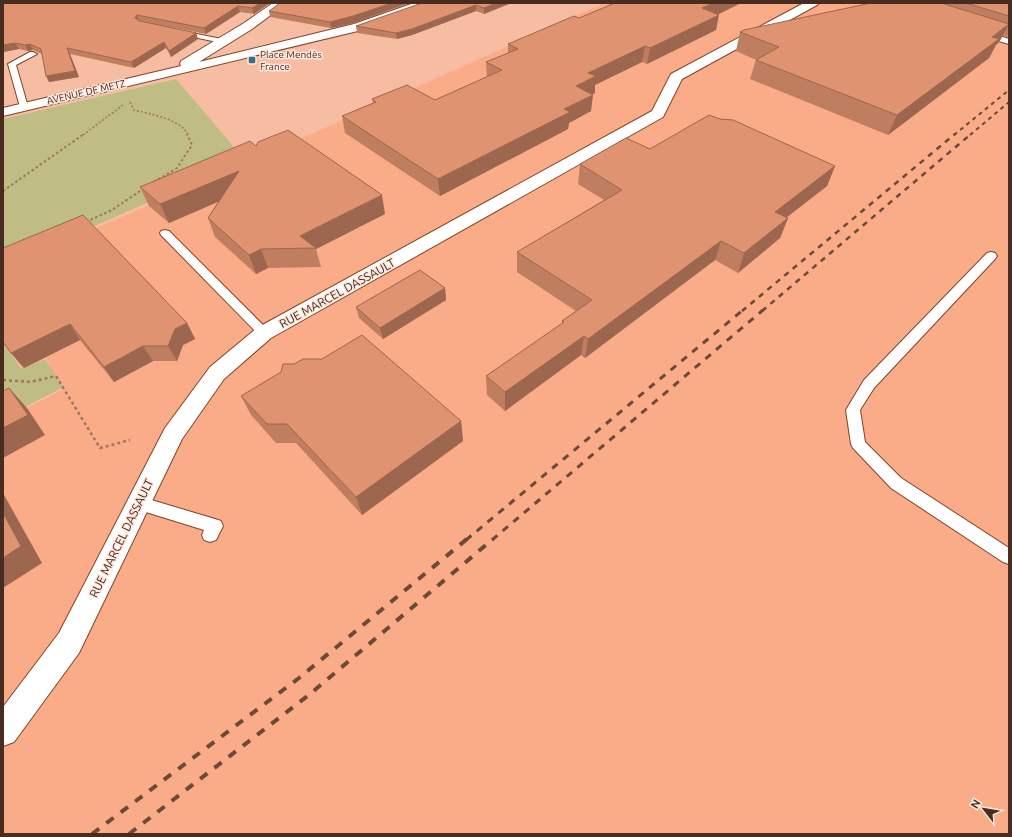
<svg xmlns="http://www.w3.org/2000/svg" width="1012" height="837" font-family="Ubuntu,sans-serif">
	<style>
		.built { fill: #faab87 }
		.green { fill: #bfbc84 }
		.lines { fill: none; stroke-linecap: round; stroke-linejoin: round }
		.service-casing { stroke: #824426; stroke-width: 2 }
		.minor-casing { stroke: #824426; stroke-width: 2 }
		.path-far2 { stroke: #a07562; stroke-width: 1.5; stroke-dasharray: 2 2; stroke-linecap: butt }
		.path-far1 { stroke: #a07562; stroke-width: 2; stroke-dasharray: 2.5 2.5; stroke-linecap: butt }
		.path { stroke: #a07562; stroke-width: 2.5; stroke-dasharray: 3 3; stroke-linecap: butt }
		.service { fill: #fff; fill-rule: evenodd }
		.minor { fill: #fff; fill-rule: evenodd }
		.rail-far3 { stroke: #6c4a3a; stroke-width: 2; stroke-dasharray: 4 4; stroke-linecap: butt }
		.rail-far2 { stroke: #6c4a3a; stroke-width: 2.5; stroke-dasharray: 5.5 5.5; stroke-linecap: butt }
		.rail-far1 { stroke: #6c4a3a; stroke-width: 3; stroke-dasharray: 7 7; stroke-linecap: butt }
		.rail { stroke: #6c4a3a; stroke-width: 4; stroke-dasharray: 9 9; stroke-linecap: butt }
		.wall { fill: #c07e60 }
		.shaded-wall { fill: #9c674e }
		.building { fill: #df9370; stroke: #9c674e }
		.poi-dot { fill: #347188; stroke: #fee7dd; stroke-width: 1.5 }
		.labels { text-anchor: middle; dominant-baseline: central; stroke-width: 3; stroke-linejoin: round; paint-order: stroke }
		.far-poi-label { font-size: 10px; fill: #482c1f; stroke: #fee7dd; text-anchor: start }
		.far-street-label { font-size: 10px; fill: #482c1f; stroke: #fee7dd }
		.street-label { font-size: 12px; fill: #482c1f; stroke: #fee7dd }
	</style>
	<rect width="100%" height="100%" fill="#f7bda3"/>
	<path class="built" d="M604 3H1009V834H3V420L66 388 56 376 46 358 23 369 3 340V269L370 108Z"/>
	<path class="green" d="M176 79 245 160 3 266V119Z
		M3 343 22 369 45 359 64 387 3 418Z"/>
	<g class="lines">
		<defs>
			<path id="service" d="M176 30 222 39 226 41 222 43 179 34 175 32Z
				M981 32H987L1009 39V44L981 36Z
				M30 52H33L37 54 16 65 28 107 24 110 20 107 8 64Z
				M165 230 169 231 268 330 270 333 268 336 264 337 260 336 161 235 160 233 161 231Z
				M991 252 995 253 997 256 995 259 874 388 860 410 865 442 901 478 1009 548V564L1003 562 891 488 853 448 851 444 846 410 864 380 987 253Z
				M138 496 215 519 221 521 223 526 216 540 210 542 204 540 202 535 204 530 133 508 130 503 133 498Z"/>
			<path id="minor" d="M273 3H287L252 29 199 62 354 24 414 3H431L429 5 362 30 3 116V108L181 66 180 64 181 61 244 23Z
				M804 3H819L817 5 682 79 663 117 271 338 224 379 182 439 79 653 14 742 3 746V707L59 633 165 428 210 367 257 328 652 111 671 74Z"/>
		</defs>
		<use href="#service" class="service-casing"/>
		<use href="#minor" class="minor-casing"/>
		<path class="path-far2" d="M130 102 134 110C150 114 181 119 188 135
			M83 135 123 105"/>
		<path class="path-far1" d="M154 182 177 168 192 145 187 134
			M3 191 84 134
			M86 222 112 210 143 189"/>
		<path class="path" d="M3 380 30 382 56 376 100 448 130 440"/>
		<use href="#service" class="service"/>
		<use href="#minor" class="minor"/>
		<path class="rail-far3" d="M954 135 1009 90
			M970 135 1009 102"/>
		<path class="rail-far2" d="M742 311 955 134
			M762 311 971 134"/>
		<path class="rail-far1" d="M466 540 743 310
			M492 540 763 310"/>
		<path class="rail" d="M92 834 299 678 467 539
			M129 834 310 694 493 539"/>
	</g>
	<path class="wall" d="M3 3H270L254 14 240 12 206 34 139 21H140L196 33 198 39 171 57 166 48 134 68 70 54 79 77 49 82 42 54 33 50 28 51 19 49 3 52Z
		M422 3H511L484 14 476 11 412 35 397 39 357 33 356 26Z
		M615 3H741L718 14 716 30 647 64 642 62 595 85V93L592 94 591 111 569 123 568 129 440 196 345 133 342 116 373 103 372 99 435 100 487 77 486 62 508 53V44L579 18Z
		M871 3H1009V35L1007 37 1003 36 999 42 996 45 989 58 888 135 750 79 756 60 736 51 740 32Z
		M269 11 354 23 331 28 270 17Z
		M720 119 835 166 827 186 786 217 788 218 780 238 738 273 715 260 585 358 581 355 505 411 487 395 486 376 562 324V321L576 311 517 272V252L604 200 578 184 580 164 650 149Z
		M256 146 385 214 316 249 321 267 268 268 256 274 215 237 208 218 218 202 169 223 149 206 140 187Z
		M3 248 187 323 195 339 183 345 177 361H153L114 382 80 340 24 368 11 353Z
		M445 288 446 300 383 339 359 318 356 307Z
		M241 396 461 421 463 441 362 515 296 443H276L251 415Z"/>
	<path class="shaded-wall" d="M260 3H270L254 14 252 8Z
		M392 3H409L354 23 331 28 330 22Z
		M496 3H511L484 14V8Z
		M713 3H741L699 24 702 8Z
		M476 5V11L412 35 397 39 396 33Z
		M238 6 240 12 206 34 204 28Z
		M137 15 139 21 135 18Z
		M719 15 716 30 647 64 650 48Z
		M1009 24 999 42 996 45 989 58 888 135 897 115 992 37Z
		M196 33 198 39 171 57 169 51Z
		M164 42 166 48 134 68 131 62Z
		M15 43 19 49 3 52V45Z
		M30 44 33 50 28 51 25 45Z
		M645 46 642 62 595 85V93L574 103 576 86 588 73Z
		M67 48 70 54 79 77 49 82 46 76Z
		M593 95 591 111 569 123 568 129 440 196 438 179 564 109Z
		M835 166 827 186 768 232 775 212Z
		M239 171 245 190 169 223 160 204Z
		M382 195 385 214 316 249V248L300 236Z
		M788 218 780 238 738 273 744 253Z
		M721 241 715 260 585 358 588 339Z
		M261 249 268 268 256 274 249 255Z
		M445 288 446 300 383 339 380 328Z
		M187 323 195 339 183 345 177 361 168 346 175 329Z
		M70 324 80 340 24 368 11 353Z
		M584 336 581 355 505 411V392Z
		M143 346 153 361 114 382 104 367Z
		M9 388 27 408 45 435 3 458V428Z
		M461 421 463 441 362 515 356 497Z
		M3 493 42 563 3 588Z"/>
	<path class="building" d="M3 3H260L252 8 238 6 204 28 137 15 135 18 140 21 196 33 169 51 164 42 131 62 67 48 75 71 46 76 41 49 30 44 25 45 15 43 3 45Z
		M280 3H392L353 16 330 22 269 11Z
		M422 3H496L484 8 476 5 412 29 396 33 356 26Z
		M615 3H713L702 8 719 15 650 48 645 46 588 73 596 76 576 86 593 95 564 109 570 112 438 179 342 116 376 102 372 99 407 85 435 100 502 70 486 62 518 49 508 44 574 16 579 18Z
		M871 3H941L1009 24 992 37 999 39 897 115 756 60 779 47 740 32 744 30Z
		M966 3H1009V16Z
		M709 115 720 119 733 120 835 166 775 212 788 218 744 253 721 241 588 339 584 336 505 392 486 376 564 322 562 321 592 300 517 252 622 190 580 164 626 138 650 149Z
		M288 130 382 195 300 236 316 248 261 249 249 255 208 218 239 171 160 204 140 187 250 141 256 146 258 142Z
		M83 215 187 323 175 329 168 346H143L104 367 70 324 11 353 3 342V248Z
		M420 270 445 288 380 328 356 307Z
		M362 335 461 421 356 497 287 424H267L241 396 281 372 283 364H294L303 359H322Z
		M9 388 28 415 3 428V391Z
		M3 513 21 546 3 558Z"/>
	<rect class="poi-dot" x="248" y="56" width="8" height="8" rx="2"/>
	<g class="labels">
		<g class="far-poi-label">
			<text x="260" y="54">Place Mendès<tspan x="260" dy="12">France</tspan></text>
		</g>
		<g class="far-street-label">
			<text transform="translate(86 92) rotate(-13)">AVENUE DE METZ</text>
		</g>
		<g class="street-label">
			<text transform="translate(337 293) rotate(-29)">RUE MARCEL DASSAULT</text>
			<text transform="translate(121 538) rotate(-64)">RUE MARCEL DASSAULT</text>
		</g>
	</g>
	<rect width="1012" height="837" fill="none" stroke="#482c1f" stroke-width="8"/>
	<g transform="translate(984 809) rotate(301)" stroke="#fee7dd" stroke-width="3" paint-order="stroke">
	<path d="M0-3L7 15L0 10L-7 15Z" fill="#482c1f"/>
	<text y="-6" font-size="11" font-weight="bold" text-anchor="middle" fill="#482c1f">N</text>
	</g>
</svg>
